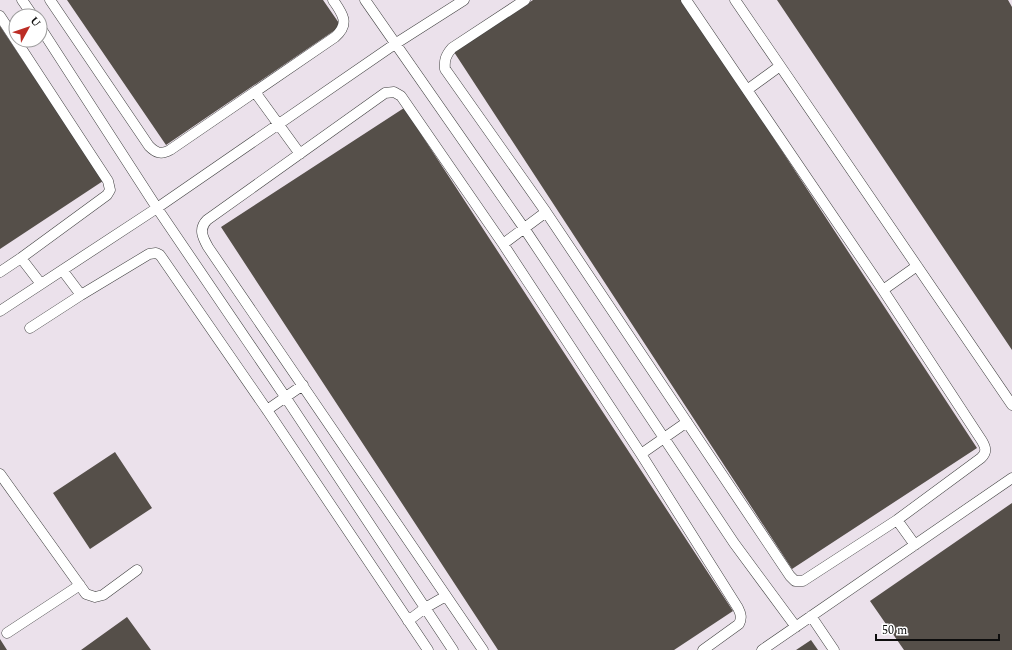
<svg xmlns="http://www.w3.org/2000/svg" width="1012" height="650" font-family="Spectral,serif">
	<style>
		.industrial { fill: #ebe1eb; fill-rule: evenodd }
		.building { fill: #554f49 }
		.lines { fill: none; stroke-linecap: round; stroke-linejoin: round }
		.lane-casing { stroke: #404040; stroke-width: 11 }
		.lane { stroke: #fff; stroke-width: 10 }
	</style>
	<rect width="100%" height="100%" fill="#fffdec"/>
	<path class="industrial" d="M0 0H1012V650H0ZM16 16H40V40H16Z"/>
	<path class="building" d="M67 0H323L341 26 166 145Z
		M533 0H683L977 448 792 569 454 52Z
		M777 0H1008L1012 7V350Z
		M0 26 103 181 0 249Z
		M404 108 733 611 674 650H498L221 227Z
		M115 452 152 508 90 549 53 493Z
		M1012 503V650H904L870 601Z
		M127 617 151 650H81Z
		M0 639 7 650H0Z
		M811 640 818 650H796Z"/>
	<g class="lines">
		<defs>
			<path id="lane" d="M22 0 33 16
				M50 0 149 146C156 153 161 155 170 150L335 37C350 24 343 14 333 0
				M365 0 524 228 734 543 796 627
				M525 0 452 48C446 55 444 60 445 69L546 212 790 576 795 581H803L897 520 981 458C987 452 986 448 982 441L883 290 686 0
				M735 0 1012 405
				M0 16 108 181 110 190 107 195 21 258 0 272
				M40 27 157 208 286 398 453 650
				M747 90 780 66
				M255 92 300 154
				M503 244 546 212
				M21 258 41 284
				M63 271 81 295
				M883 290 917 266
				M0 311 157 208 395 44 464 0
				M30 328 81 295 149 254 156 253 160 255 267 410 428 650
				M267 410 303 385
				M641 454 687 422
				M0 474 86 594 95 597 103 595 137 570
				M897 520 915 545
				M811 616 834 650
				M408 621 425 608 446 596
				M7 633 80 585
				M483 650 208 247C203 238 198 229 207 220L385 93 394 92 401 96 503 244 641 454 738 608C741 614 742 618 739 624L703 650
				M762 650 1012 478"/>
		</defs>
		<use href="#lane" class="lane-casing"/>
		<use href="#lane" class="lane"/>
	</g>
	<g transform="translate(28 28) rotate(50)"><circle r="19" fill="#ffffff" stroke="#9e9e9e"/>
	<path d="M0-3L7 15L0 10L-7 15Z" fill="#bc2d25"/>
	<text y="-6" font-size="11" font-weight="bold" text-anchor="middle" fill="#0d0d0d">U</text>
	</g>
	<path d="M876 634v6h123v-6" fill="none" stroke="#0d0d0d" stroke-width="2"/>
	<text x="882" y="634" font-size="12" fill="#0d0d0d" stroke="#ffffff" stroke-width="3" paint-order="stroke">50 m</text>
</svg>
